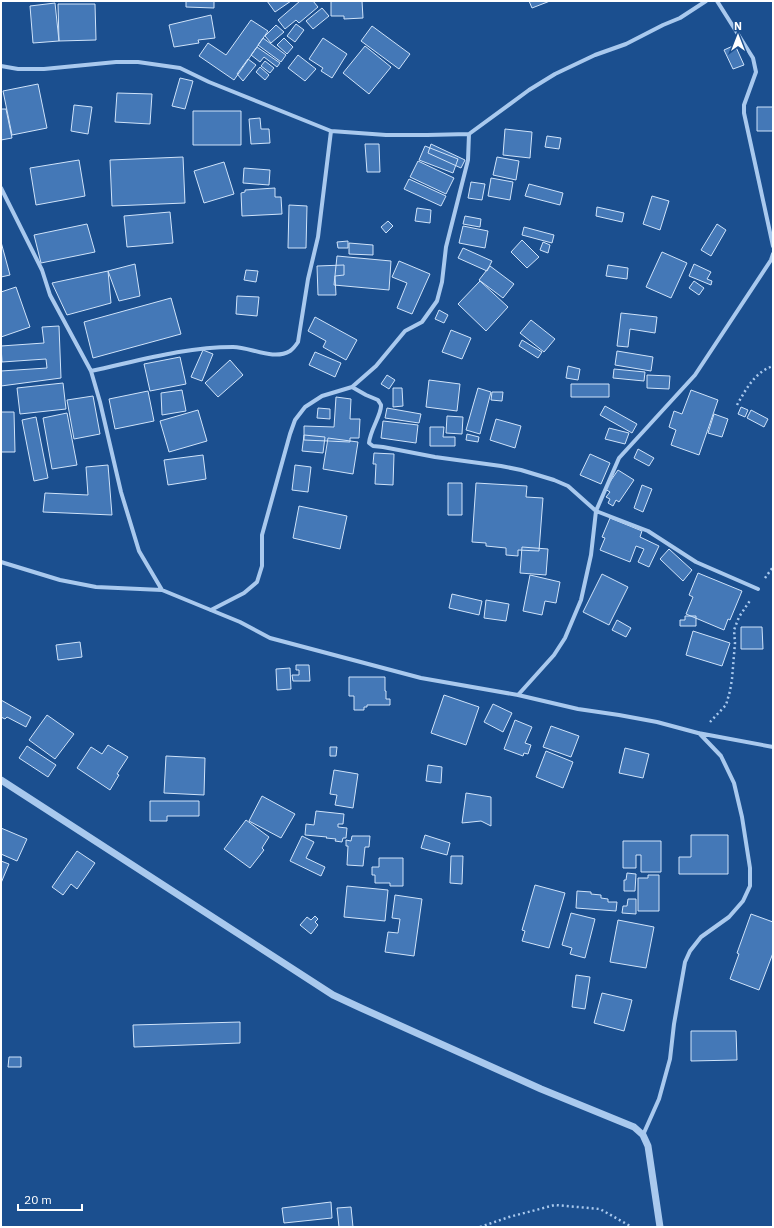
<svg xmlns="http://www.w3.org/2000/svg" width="774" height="1228" font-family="'IBM Plex Sans',sans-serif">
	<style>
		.building { fill: #4478b7; stroke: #cfe3fa }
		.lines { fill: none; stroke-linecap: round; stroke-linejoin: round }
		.path { stroke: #a9c9ee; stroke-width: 2.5; stroke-dasharray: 2 3; stroke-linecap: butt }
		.minor { stroke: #a9c9ee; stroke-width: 4 }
		.tertiary { stroke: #a9c9ee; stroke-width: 7 }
	</style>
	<rect width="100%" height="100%" fill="#1b4f8f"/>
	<path class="building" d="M186 1H214V8L186 7Z
		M267 1H291L275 12Z
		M300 1H313L318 7 299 23 296 20 285 29 278 20Z
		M331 1H362L363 18 344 19V16H331Z
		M529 1H550L532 8Z
		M55 3 59 41 33 43 30 6Z
		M58 4H95L96 40 59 41Z
		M322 8 329 16 313 29 306 21Z
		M211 15 215 38 198 40 199 43 174 47 169 25Z
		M251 20 268 31 234 80 199 56 208 43 226 55Z
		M296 24 304 30 295 42 287 36Z
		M276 25 284 32 271 43 265 36Z
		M372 26 410 54 399 69 361 41Z
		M263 38 286 55 281 62 258 45Z
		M284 38 293 47 287 54 277 45Z
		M323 38 347 54 332 78 321 71 323 68 309 59Z
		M735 45 744 65 733 69 724 50Z
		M365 46 391 67 369 94 343 73Z
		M257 47 280 63 277 67 264 57 260 62 251 55Z
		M298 55 316 69 305 81 288 68Z
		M248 59 256 65 243 81 237 74Z
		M265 61 274 68 270 73 261 66Z
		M260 67 269 75 265 80 256 72Z
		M180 78 193 81 185 109 172 106Z
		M38 84 47 128 12 135 3 91Z
		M117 93 152 94 150 124 115 122Z
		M74 105 92 107 88 134 71 131Z
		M757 107H773V131H757Z
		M1 109H6L12 138 1 140Z
		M193 111H241V145H193Z
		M260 118 261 129H269L270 143 251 144 249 119Z
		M505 129 532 132 530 158 503 155Z
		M547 136 561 138 559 149 545 147Z
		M365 144H379L380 172H367Z
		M431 144 465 160 461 168 428 153Z
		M425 146 458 159 453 173 419 160Z
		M183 157 185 203 112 206 110 160Z
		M497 157 519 161 516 180 493 175Z
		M79 160 85 196 36 205 30 168Z
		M418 161 454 178 446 194 410 177Z
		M224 162 234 194 204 203 194 171Z
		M244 168 270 170 269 185 243 183Z
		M491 178 513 182 510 200 488 196Z
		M409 179 446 196 441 206 404 189Z
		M471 182 485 184 482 200 468 198Z
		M529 184 563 193 560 205 525 196Z
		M275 188V197H281L282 214 242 216 241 193 245 192V190Z
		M652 196 669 201 660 230 643 224Z
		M289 205 307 206 306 248H288Z
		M597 207 624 213 622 222 596 216Z
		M417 208 431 210 430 223 415 221Z
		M170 212 173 243 127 247 124 216Z
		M465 216 481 219 480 227 463 224Z
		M388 221 393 226 386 233 381 227Z
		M87 224 95 252 41 263 34 235Z
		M717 224 726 230 711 256 701 250Z
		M463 226 488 231 485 248 459 243Z
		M524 227 554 235 552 243 522 235Z
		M522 240 539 257 527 268 511 252Z
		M348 241V248H338L337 242Z
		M1 242 10 275 1 277Z
		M543 242 550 245 548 253 540 250Z
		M349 243 373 245V255L349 254Z
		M463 248 492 261 487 271 458 258Z
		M662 252 687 263 671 298 646 287Z
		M337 256 391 261 389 290 334 285Z
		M399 261 430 274 412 314 397 308 407 283 392 277Z
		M135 264 140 296 119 301 108 271Z
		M694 264 711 272 707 279 712 281 711 285 689 276Z
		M344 265V275L335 276 336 295H318L317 266Z
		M608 265 628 268 627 279 606 276Z
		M490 266 514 284 503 298 479 280Z
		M246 270 258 271 256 282 244 280Z
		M108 271 111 303 67 315 52 283Z
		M480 281 508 307 486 331 458 304Z
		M694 281 704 288 699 295 689 288Z
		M16 287 30 327 1 337V292Z
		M237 296 259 297 257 316 236 314Z
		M171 298 181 334 93 358 84 322Z
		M439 310 448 315 444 323 435 319Z
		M621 313 657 317 655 333 630 329 628 347 617 346Z
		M315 317 357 340 346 360 323 347 326 341 308 331Z
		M531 320 555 339 544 352 520 333Z
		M59 326 61 378 1 386V371L47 368 46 359 2 362 1 346 44 343 42 327Z
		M451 330 471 338 462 359 442 352Z
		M522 340 542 352 538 358 519 346Z
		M203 350 213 354 202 381 191 377Z
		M617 351 653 357 651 371 615 365Z
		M315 352 341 363 335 377 309 365Z
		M180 357 186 384 150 391 144 364Z
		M230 360 243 375 218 397 205 383Z
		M568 366 580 369 578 380 566 378Z
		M614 369 645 372 644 381 613 378Z
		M387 375 395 380 389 389 381 384Z
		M647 375 670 376 669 389 647 388Z
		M429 380 460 384 457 411 426 407Z
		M63 383 66 409 20 414 17 388Z
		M571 384H609V397H571Z
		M393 388H402L403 406 393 407Z
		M478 388 491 392 480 434 466 430Z
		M182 390 186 411 162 415 161 393Z
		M691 390 718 400 699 455 671 445 676 430 669 427 674 411 682 414Z
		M148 391 154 421 115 429 109 399Z
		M492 392H503L502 401 491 400Z
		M93 396 100 434 74 439 67 400Z
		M336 397 351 399 350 419H360L359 438H350V442L304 440V426L334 427Z
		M605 406 637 424 632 433 600 415Z
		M741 407 748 410 745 417 738 414Z
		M318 408 330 409V419L317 418Z
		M387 408 421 414 419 423 385 418Z
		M198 410 207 441 169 452 160 421Z
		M751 410 768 419 764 427 747 418Z
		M1 412H14L15 452H1Z
		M67 413 77 465 52 469 43 418Z
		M714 414 728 419 722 437 708 433Z
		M447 416 463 417 462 434 446 433Z
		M36 417 48 478 34 481 22 420Z
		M496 419 521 426 515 448 490 440Z
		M383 421 418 425 416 443 381 438Z
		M430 427H444L443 437H455V446H430Z
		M609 428 629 433 625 444 605 439Z
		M467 434 479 437 478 442 466 440Z
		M304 435 325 437 323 453 302 451Z
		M328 438 358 442 353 474 323 469Z
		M638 449 654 458 649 466 634 458Z
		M374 453 394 454 393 485 375 484 376 464H373Z
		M590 454 610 463 601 484 580 475Z
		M203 455 206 479 168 485 164 460Z
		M108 465 112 515 43 512 45 493 88 495 86 467Z
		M295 465 311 467 308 492 292 490Z
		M618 470 634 480 619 502 616 500 613 506 608 503 610 499 606 497 610 492 605 489Z
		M448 483H462V515H448Z
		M476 483 527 486 526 497 543 498 539 551 518 550V556L506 555V548L486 546V543L472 542Z
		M642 485 652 489 643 512 634 508Z
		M299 506 347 516 340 549 293 538Z
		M610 518 642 531 640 537 659 546 649 567 638 562 644 549 636 546 630 562 600 550 605 538 602 537Z
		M522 547 548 549 546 575 520 573Z
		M669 549 692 570 683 581 660 559Z
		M698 573 742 591 730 620 728 619 724 630 686 614 693 597 689 595Z
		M602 574 628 587 609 625 583 612Z
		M530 575 560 582 556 603 545 601 542 615 523 611Z
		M452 594 482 601 479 615 449 608Z
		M486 600 509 604 506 621 484 618Z
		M685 616H696V626H680V620H685Z
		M617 620 631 628 626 637 612 630Z
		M741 627H762L763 649H741Z
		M693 631 730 643 722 666 686 655Z
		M80 642 82 657 58 660 56 645Z
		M296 665H309L310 681H293L292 675H299V670H296Z
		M290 668 291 689 277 690 276 669Z
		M349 677H385V691H386V699H390V705H367V707H364V710H354V696H349Z
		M444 695 479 707 466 745 431 733Z
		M1 700 31 717 26 727 7 717 5 719 1 717Z
		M493 704 512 713 503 732 484 722Z
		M47 715 74 734 55 759 29 740Z
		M515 720 532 727 525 743 531 745 528 754 524 753 523 756 504 749Z
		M551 726 579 736 571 757 543 747Z
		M108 745 128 757 117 774 119 775 110 790 77 768 91 747 102 754Z
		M27 746 56 765 48 777 19 758Z
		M330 747H337L336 756H330Z
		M625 748 649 754 643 778 619 773Z
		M546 751 573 762 563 788 536 777Z
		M166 756 205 758 204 795 164 793Z
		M428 765 442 767 441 783 426 781Z
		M334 770 358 774 353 808 335 805 337 795 330 794Z
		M466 793 491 797V826L481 821 462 823Z
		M262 796 295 814 281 838 249 821Z
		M150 801H199V816H167V821H150Z
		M316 811 344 814 343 824H338V827L347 828 346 838H343L342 842 335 841 336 839 326 838 327 837 305 835 306 824 314 825Z
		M246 820 269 837 262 848 264 850 250 868 224 849Z
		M1 828 27 839 17 861 1 854Z
		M425 835 450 843 447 855 421 848Z
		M691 835H728V874H679V857H691Z
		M302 836 314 842 306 858 325 867 321 876 290 861Z
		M352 836H370L369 847H365L363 866 347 865 348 846H346V840L351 841Z
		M623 841H661V872H641V855H636V868H623Z
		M77 851 95 863 77 889 71 884 63 895 52 887Z
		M451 856H463L462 884 450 883Z
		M379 858H403V886H390V883H375V875H372V867H379Z
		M1 861 9 864 1 883Z
		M627 873 636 874 635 891H624V880H626Z
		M648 875H659V911H638V878H648Z
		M535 885 565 893 549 948 522 941 525 931 522 930Z
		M347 886 388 890 385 921 344 917Z
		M577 891 591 892V894L601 895V898L608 899V902H617L616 911 576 908Z
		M395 895 422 899 414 956 385 952 388 932 398 933 400 919 392 918Z
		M628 899H636V914L622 913 623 906H627Z
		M571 913 595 919 585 958 570 954 572 948 562 945Z
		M751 914 773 922V953L759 990 730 979 739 954 737 953Z
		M315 916 318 919 315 922 318 925 311 934 300 925 307 917 311 920Z
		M618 920 654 927 646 968 610 962Z
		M576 975 590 977 585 1009 572 1007Z
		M602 993 632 1000 624 1031 594 1023Z
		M240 1022V1043L134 1047 133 1025Z
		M691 1031H736L737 1060 691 1061Z
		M9 1057H21V1067H8Z
		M331 1202 332 1218 284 1223 282 1208Z
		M351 1207 353 1227H339L337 1208Z"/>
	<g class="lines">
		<path class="path" d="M737 405C746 389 755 372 773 366
			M765 578 773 567
			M710 722 726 705 730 691 732 679 735 643 734 630 739 617 751 599
			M480 1227 509 1217 555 1205 600 1209 632 1227"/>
		<path class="minor" d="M717 1 753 58 756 72 744 105V113L773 246
			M1 66 18 69H44L116 62H138L180 68 209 82 331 131 386 135H427L469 134 529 90 555 74 595 55 626 44 663 25 680 18 706 1
			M1 188 42 270 50 295 91 371 100 402 121 492 139 551 162 590
			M91 371C138 361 185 347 233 347 251 347 273 361 290 351 293 349 296 345 298 342L308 279 318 237 331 131
			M352 387 366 395 378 400C379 402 380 403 381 405 382 414 370 430 369 443L373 446 383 447 435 457 501 466 521 470 554 480 568 486 596 511 648 531 696 562 758 589
			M1 562 60 580 96 587 162 590 240 622 270 638 421 678 518 695 578 709 619 715 657 722 698 733 773 747
			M211 610 244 593 257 582 262 566V535L290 434 295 420 305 407 322 396 352 387 376 366 405 331 422 322 437 301 442 282 446 247 468 160 469 134
			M518 695 554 655 565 638 581 600 591 555 596 511 619 458 695 375 771 260 773 254
			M643 1135 659 1099 670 1059 674 1024 685 962 690 951 701 937 729 917 743 901 750 886V868L742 817 734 783 721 756 699 733"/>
		<path class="tertiary" d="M1 780 333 995 361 1008 541 1089 634 1127 643 1135 648 1146 660 1227"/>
	</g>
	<rect width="774" height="1228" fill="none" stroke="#ffffff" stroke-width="4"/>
	<g transform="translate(738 36)" stroke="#1b4f8f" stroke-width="3" paint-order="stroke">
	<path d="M0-3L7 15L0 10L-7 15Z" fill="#ffffff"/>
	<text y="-6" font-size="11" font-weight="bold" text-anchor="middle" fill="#ffffff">N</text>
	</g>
	<path d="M18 1204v6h64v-6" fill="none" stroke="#ffffff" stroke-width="2"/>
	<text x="24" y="1204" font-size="12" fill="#ffffff" stroke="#1b4f8f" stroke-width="3" paint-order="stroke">20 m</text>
</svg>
